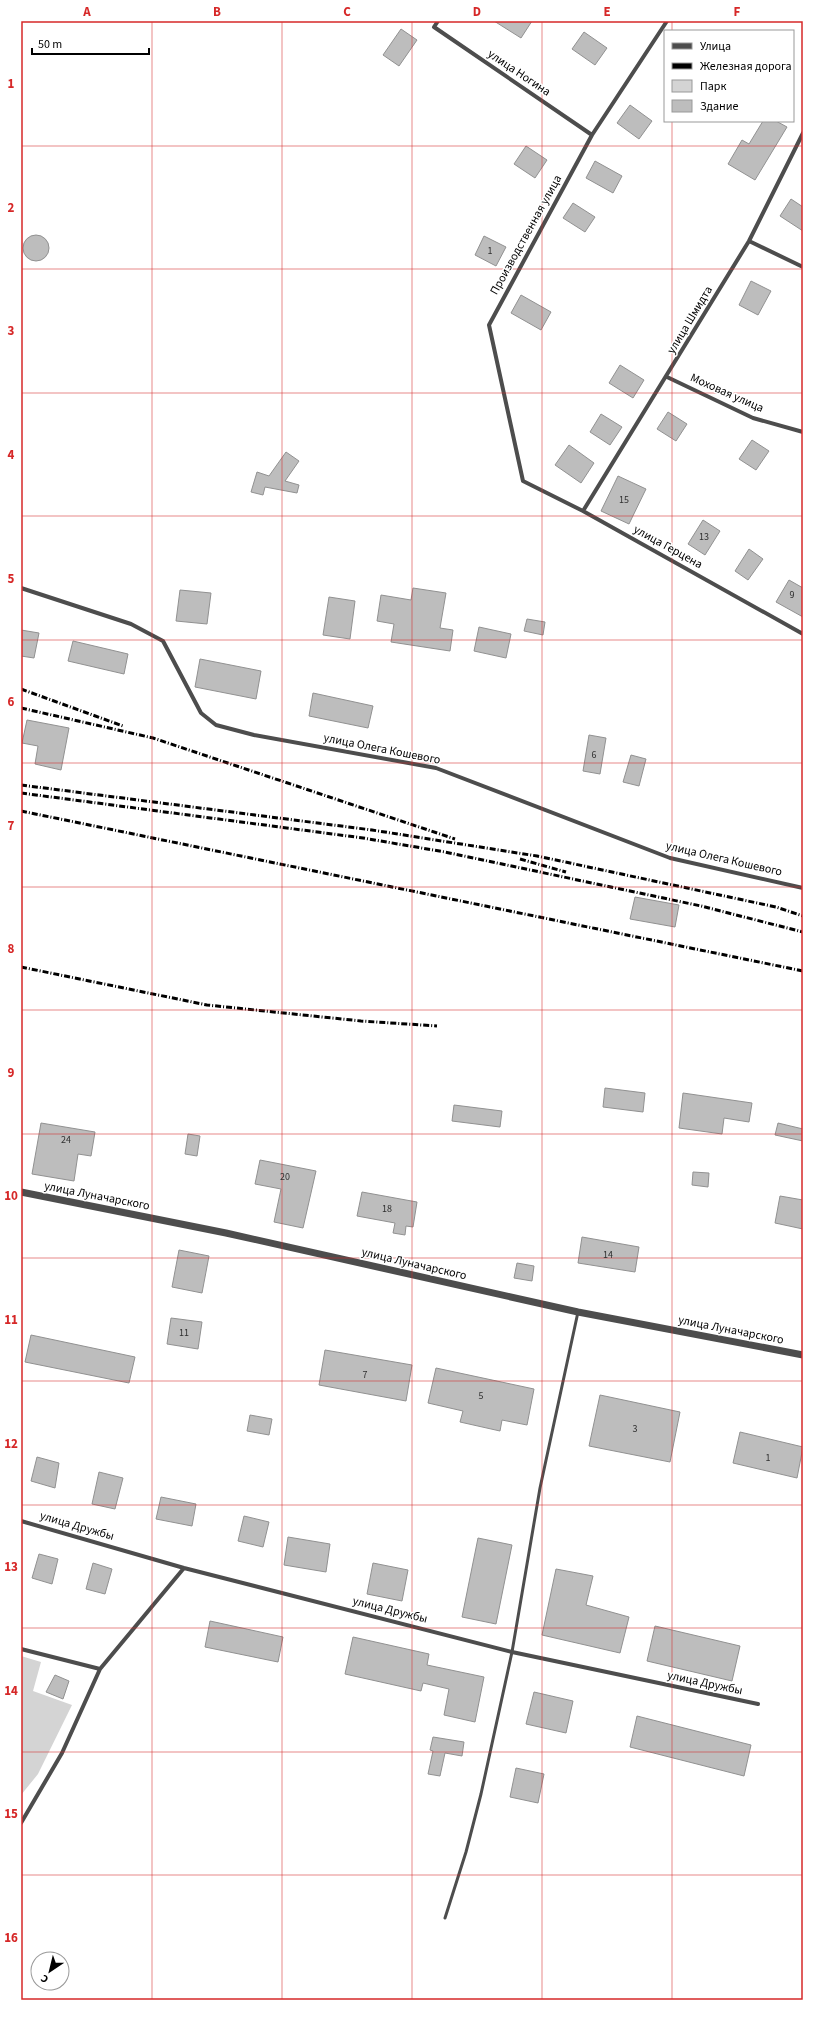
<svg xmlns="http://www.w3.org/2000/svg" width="824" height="2021" font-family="'Source Sans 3',sans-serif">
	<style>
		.green { fill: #d4d4d4 }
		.building { fill: #bdbdbd; stroke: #919191 }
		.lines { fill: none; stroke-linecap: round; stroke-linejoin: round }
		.service { stroke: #4d4d4d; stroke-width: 3 }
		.minor { stroke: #4d4d4d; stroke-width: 4 }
		.tertiary { stroke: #4d4d4d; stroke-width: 7 }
		.rail { stroke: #000; stroke-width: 3; stroke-dasharray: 6 2 1 2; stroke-linecap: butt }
		.grid { fill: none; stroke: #d62828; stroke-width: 1; stroke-opacity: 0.55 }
		.labels { text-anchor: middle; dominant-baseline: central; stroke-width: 3; stroke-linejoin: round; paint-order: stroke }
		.number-label { font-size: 10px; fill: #2f2f2f }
		.street-label { font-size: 12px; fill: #000; stroke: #fff }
		.neatline { fill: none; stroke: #d62828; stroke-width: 1.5 }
		.grid-label { font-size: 13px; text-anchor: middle; font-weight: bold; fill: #d62828 }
	</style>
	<rect width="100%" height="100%" fill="#fff"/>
	<path class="green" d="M21 1656 41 1662 33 1691 72 1705 38 1774 21 1795Z"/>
	<path class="building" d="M494 21H532L521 38Z
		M401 29 417 40 399 66 383 55Z
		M584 32 607 48 595 65 572 49Z
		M630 105 652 121 639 139 617 123Z
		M763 121H776L787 127 755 180 728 164 742 140 749 144Z
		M526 146 547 160 535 178 514 164Z
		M595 161 622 176 613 193 586 178Z
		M791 199 803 207V231L780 216Z
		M573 203 595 217 585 232 563 218Z
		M23 248a13 13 0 1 1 26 0a13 13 0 1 1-26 0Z
		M484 236 506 247 496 266 475 255Z
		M751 281 771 291 758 315 739 305Z
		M521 295 551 312 541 330 511 313Z
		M620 365 644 380 633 398 609 383Z
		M668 412 687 424 676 441 657 429Z
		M601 414 622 427 610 445 590 432Z
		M752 440 769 451 756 470 739 459Z
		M569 445 594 463 581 483 555 465Z
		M286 452 299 461 285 481 299 485 297 493 265 487 263 495 251 492 257 472 269 476Z
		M618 476 646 489 629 524 601 511Z
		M703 520 720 531 705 555 688 544Z
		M749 549 763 559 748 580 735 571Z
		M789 580 803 588V617L776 602Z
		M413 588 446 593 440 628 453 630 450 651 391 642 394 624 377 621 381 595 411 600Z
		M180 590 211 593 207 624 176 621Z
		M329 597 355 601 350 639 323 635Z
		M527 619 545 622 543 635 524 631Z
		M479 627 511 634 506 658 474 651Z
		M21 630 39 633 34 658 21 656Z
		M73 641 128 654 124 674 68 661Z
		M200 659 261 671 256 699 195 687Z
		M313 693 373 706 368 728 309 716Z
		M27 720 69 728 61 770 35 764 38 746 22 743Z
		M589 735 606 738 600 774 583 771Z
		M631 755 646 759 639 786 623 782Z
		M635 897 679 905 675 927 630 919Z
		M605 1088 645 1093 643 1112 603 1107Z
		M683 1093 752 1103 749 1122 724 1118 722 1134 679 1128Z
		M454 1105 502 1111 500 1127 452 1121Z
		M41 1123 95 1132 91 1156 78 1154 74 1181 32 1174Z
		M778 1123 803 1129V1141L775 1135Z
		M188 1134 200 1136 197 1156 185 1154Z
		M260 1160 316 1171 303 1228 274 1222 281 1189 255 1184Z
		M693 1172 709 1173 708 1187 692 1185Z
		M362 1192 417 1202 413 1227 406 1226 405 1235 393 1233 395 1223 357 1216Z
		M780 1196 803 1200V1229L775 1223Z
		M582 1237 639 1247 635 1272 578 1263Z
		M179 1250 209 1256 202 1293 172 1287Z
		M517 1263 534 1266 532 1281 514 1278Z
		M171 1318 202 1322 198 1349 167 1344Z
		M31 1335 135 1357 129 1383 25 1362Z
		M325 1350 412 1365 406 1401 319 1385Z
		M436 1368 534 1389 527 1425 502 1420 500 1431 460 1422 463 1411 428 1403Z
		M600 1395 680 1412 670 1462 589 1446Z
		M250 1415 272 1419 269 1435 247 1431Z
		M740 1432 803 1447 797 1478 733 1463Z
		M37 1457 59 1463 55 1488 31 1481Z
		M99 1472 123 1478 115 1509 92 1504Z
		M161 1497 196 1504 192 1526 156 1519Z
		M244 1516 269 1522 263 1547 238 1541Z
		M288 1537 330 1544 326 1572 284 1565Z
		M478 1538 512 1545 496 1624 462 1617Z
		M39 1554 58 1559 52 1584 32 1578Z
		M93 1563 112 1569 105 1594 86 1589Z
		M373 1563 408 1570 402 1601 367 1594Z
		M556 1569 593 1576 586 1605 629 1617 620 1653 542 1635Z
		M210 1621 283 1637 278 1662 205 1647Z
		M655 1626 740 1646 732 1681 647 1661Z
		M353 1637 429 1654 427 1665 484 1677 475 1722 444 1715 449 1689 423 1683 421 1691 345 1674Z
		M55 1675 69 1681 63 1699 46 1692Z
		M534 1692 573 1701 566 1733 526 1724Z
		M637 1716 751 1745 744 1776 630 1747Z
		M433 1737 464 1742 462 1756 445 1753 440 1776 428 1774 433 1751 430 1750Z
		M516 1768 544 1774 538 1803 510 1797Z"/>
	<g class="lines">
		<path class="service" d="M445 1918 466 1852 481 1794 512 1652 540 1488 578 1312"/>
		<path class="minor" d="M438 21 434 27 592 135
			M667 21 592 135 489 325 523 481 583 511 803 634
			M749 241 803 267
			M667 377 753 418 803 432
			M583 511 749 241 803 133
			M21 588 131 624 163 641 201 713 216 725 254 735 436 768 670 858 803 888
			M21 1521 184 1568 512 1652 758 1704
			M21 1649 100 1669
			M21 1823 62 1753 100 1669 184 1568"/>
		<path class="tertiary" d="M21 1192 226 1233 578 1312 803 1355"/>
		<path class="rail" d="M21 689 123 726
			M21 708 153 738 455 839
			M21 785 372 830 537 856 776 907 803 916
			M21 793 363 838 445 852 701 906 803 932
			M21 811 803 971
			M520 859 566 872
			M21 967 207 1005 361 1021 437 1026"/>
	</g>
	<path class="grid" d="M152 21V2000M282 21V2000M412 21V2000M542 21V2000M672 21V31M672 121V2000M21 146H803M21 269H803M21 393H803M21 516H803M21 640H803M21 763H803M21 887H803M21 1010H803M21 1134H803M21 1258H803M21 1381H803M21 1505H803M21 1628H803M21 1752H803M21 1875H803"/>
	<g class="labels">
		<g class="number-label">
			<text x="490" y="251">1</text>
			<text x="624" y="500">15</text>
			<text x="704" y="537">13</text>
			<text x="792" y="595">9</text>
			<text x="594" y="755">6</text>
			<text x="66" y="1140">24</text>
			<text x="285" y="1177">20</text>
			<text x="387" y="1209">18</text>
			<text x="608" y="1255">14</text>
			<text x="184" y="1333">11</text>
			<text x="365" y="1375">7</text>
			<text x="481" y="1396">5</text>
			<text x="635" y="1429">3</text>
			<text x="768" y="1458">1</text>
		</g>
		<g class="street-label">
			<text transform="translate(519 73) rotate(34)">улица Ногина</text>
			<text transform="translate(526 235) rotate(-61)">Производственная улица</text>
			<text transform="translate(690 320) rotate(-59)">улица Шмидта</text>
			<text transform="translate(727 393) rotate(24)">Моховая улица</text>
			<text transform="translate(668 547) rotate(29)">улица Герцена</text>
			<text transform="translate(382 749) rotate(11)">улица Олега Кошевого</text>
			<text transform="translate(724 859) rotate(13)">улица Олега Кошевого</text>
			<text transform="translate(97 1196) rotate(11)">улица Луначарского</text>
			<text transform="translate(414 1264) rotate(13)">улица Луначарского</text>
			<text transform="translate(731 1330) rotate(11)">улица Луначарского</text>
			<text transform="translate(77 1526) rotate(16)">улица Дружбы</text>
			<text transform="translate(390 1610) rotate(14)">улица Дружбы</text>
			<text transform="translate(705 1683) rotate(12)">улица Дружбы</text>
		</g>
	</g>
	<rect width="824" height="2021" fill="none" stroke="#ffffff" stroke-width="44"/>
	<rect x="664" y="30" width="130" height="92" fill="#ffffff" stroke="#999999"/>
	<rect x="672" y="43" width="20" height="6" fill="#4d4d4d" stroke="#999999"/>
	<text x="700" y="50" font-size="12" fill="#000000">Улица</text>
	<rect x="672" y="63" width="20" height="6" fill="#000000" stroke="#999999"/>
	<text x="700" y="70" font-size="12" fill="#000000">Железная дорога</text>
	<rect x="672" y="80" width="20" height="12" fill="#d4d4d4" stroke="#999999"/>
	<text x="700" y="90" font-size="12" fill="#000000">Парк</text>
	<rect x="672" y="100" width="20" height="12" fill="#bdbdbd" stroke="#999999"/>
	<text x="700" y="110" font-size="12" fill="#000000">Здание</text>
	<g transform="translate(50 1971) rotate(215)"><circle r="19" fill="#ffffff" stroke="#999999"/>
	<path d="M0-3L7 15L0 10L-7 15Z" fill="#000000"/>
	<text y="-6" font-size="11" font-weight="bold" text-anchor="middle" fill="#000000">С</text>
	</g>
	<path d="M32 48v6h117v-6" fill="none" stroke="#000000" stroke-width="2"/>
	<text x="38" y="48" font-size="12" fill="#000000" stroke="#ffffff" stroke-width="3" paint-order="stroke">50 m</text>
	<rect x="22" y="22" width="780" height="1977" class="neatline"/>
	<g class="grid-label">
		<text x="87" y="16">A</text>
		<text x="217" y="16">B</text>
		<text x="347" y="16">C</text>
		<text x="477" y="16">D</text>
		<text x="607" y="16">E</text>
		<text x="737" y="16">F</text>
		<text x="11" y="88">1</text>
		<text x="11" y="212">2</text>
		<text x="11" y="335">3</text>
		<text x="11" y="459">4</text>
		<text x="11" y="583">5</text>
		<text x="11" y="706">6</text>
		<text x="11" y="830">7</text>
		<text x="11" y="953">8</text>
		<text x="11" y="1077">9</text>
		<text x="11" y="1200">10</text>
		<text x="11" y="1324">11</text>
		<text x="11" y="1448">12</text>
		<text x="11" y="1571">13</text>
		<text x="11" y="1695">14</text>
		<text x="11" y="1818">15</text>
		<text x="11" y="1942">16</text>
	</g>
</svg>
